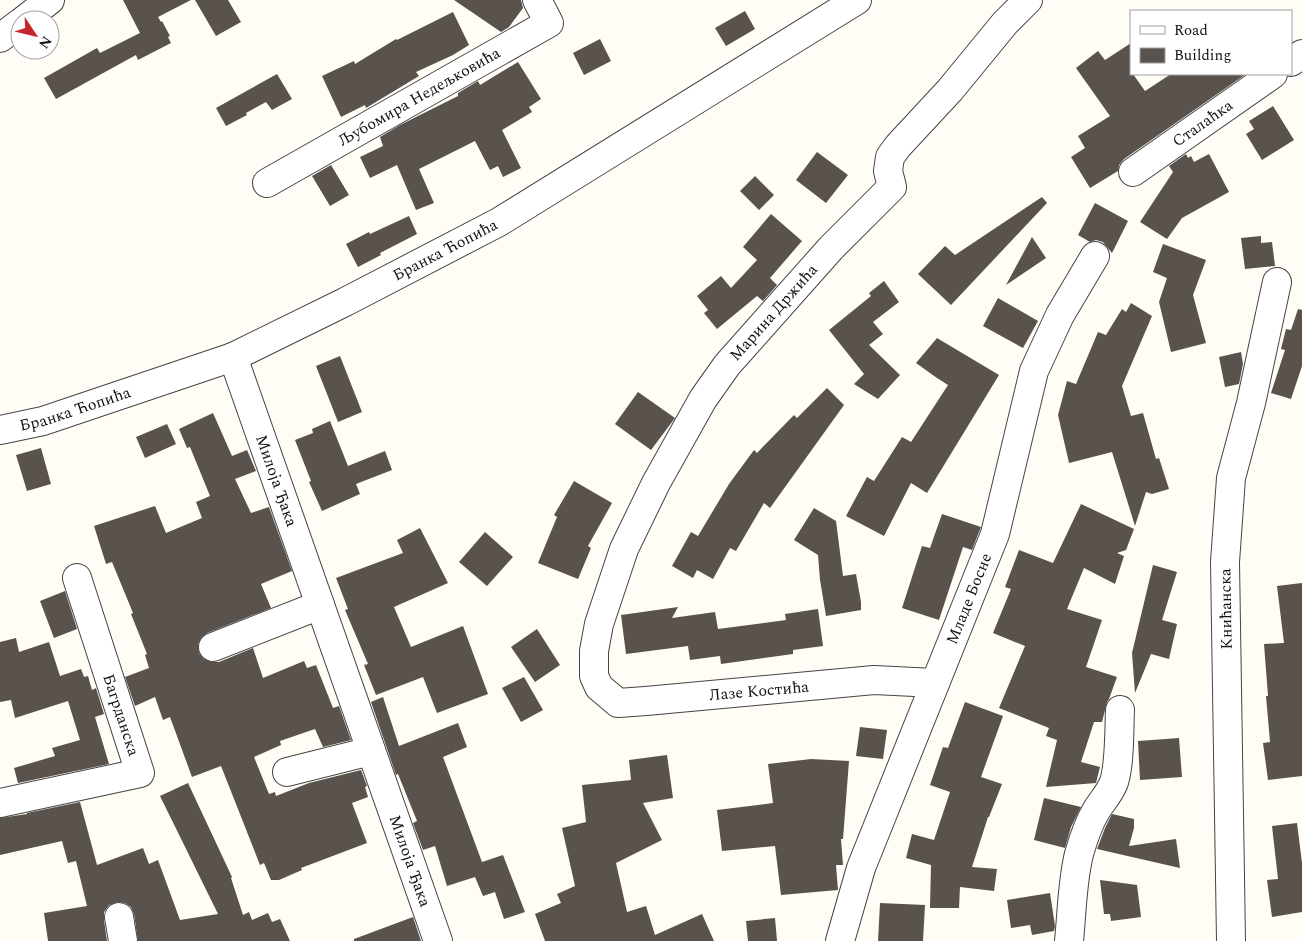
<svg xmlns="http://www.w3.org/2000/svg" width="1302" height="941" font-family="Spectral,serif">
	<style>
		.building { fill: #5a524d }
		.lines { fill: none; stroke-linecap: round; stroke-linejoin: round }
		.minor-casing { stroke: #444; stroke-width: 30 }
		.minor { stroke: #fff; stroke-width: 28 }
		.labels { text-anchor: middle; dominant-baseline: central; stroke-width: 5; stroke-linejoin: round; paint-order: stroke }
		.street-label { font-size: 16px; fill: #111; stroke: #fff }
	</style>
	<rect width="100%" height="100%" fill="#fffdf5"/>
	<path class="building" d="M123 0H191L158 17 161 22 162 21 170 36 168 37 171 43 138 60 136 55 56 99 44 78 97 48 100 53 140 33Z
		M195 0H228L241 22 216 36Z
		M454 0H521L523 8 509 27 501 32Z
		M745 11 755 29 726 46 715 28Z
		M453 12 469 45 453 55 416 72 419 76 366 108 365 105 341 117 322 76 354 61 355 64 396 39 397 40Z
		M600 39 611 61 584 75 573 53Z
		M1131 43V74H1133L1145 91 1171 74H1246L1124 159 1119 165 1118 171 1090 188 1071 157 1085 148 1078 136 1110 116 1076 68 1098 51 1105 60Z
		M518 62 541 99 529 107 532 112 502 130 521 168 503 177 498 166 490 170 475 141 419 169 434 203 416 210 397 165 370 178 360 157 383 146 380 137 400 125 458 96V93L478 81 480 85Z
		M277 74 292 99 272 110 266 102 246 113 247 115 226 126 216 108Z
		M1273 106 1294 140 1262 160 1246 134 1254 129 1249 121Z
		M817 152 848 175 826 203 796 180Z
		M1186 154 1188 158 1191 156 1194 162 1209 154 1229 192 1182 218 1167 239 1140 222 1173 172 1169 166Z
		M331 165 349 195 330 206 312 176Z
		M755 176 774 195 759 210 740 191Z
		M1042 197 1047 203 951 305 918 274 945 246 955 255Z
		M1095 203 1128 221 1112 253 1103 242 1096 240 1090 242 1078 235Z
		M771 214 802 241 770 278 777 285 763 301 757 296 717 329 704 313 708 310 697 296 721 276 731 288 757 260 743 247Z
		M409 216 417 234 380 253 381 255 358 267 346 244 369 232 370 234Z
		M1261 236V243L1272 242 1275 266 1245 269 1241 238Z
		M1032 237 1046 258 1006 285Z
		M1163 244 1206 260 1193 295 1206 343 1171 352 1159 302 1167 278 1153 272Z
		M884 281 899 302 873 322 883 334 869 345 900 375 878 399 854 384 864 374 829 330 871 296 869 293Z
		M998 298 1038 321 1023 348 983 326Z
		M1131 303 1152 316 1122 386 1131 416 1143 413 1156 459 1159 458 1169 489 1152 494 1146 492 1135 526 1112 452 1069 463 1058 415 1067 381 1076 384 1098 332 1106 335 1122 309 1126 312Z
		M1298 309 1302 310V366L1291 399 1271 393 1285 350 1281 349 1286 329 1291 330Z
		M937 338 999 375 927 493 911 483 884 536 846 516 867 477 874 481 902 437 911 442 948 385 937 378 916 363Z
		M1241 352 1243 364 1239 384 1225 387 1219 357Z
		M340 356 362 412 338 422 316 366Z
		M827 388 844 405 770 508 764 503 736 551 730 548 713 579 697 570 693 578 672 566 691 532 698 536 729 484 754 450 757 453 794 415 797 418Z
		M638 392 675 418 651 450 615 424Z
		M213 413 232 456 247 450 256 471 235 479 251 513 269 507 292 571 261 584 271 608 207 633 201 638 198 644 199 653 204 659 211 662H219L253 648 263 678 304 661 307 668 316 665 333 708 339 706 351 740 323 747 315 729 280 741 281 745 254 757 269 794 275 792 276 796 309 783 361 770 367 786 365 787 368 797 352 803 367 843 301 868 302 870 279 880H271L264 863 260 865 221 766 192 777 170 717 163 720 155 697 135 706 125 677 149 668 145 655 147 654 131 614 133 613 112 562 106 564 94 526 155 506 166 533 202 518 196 502 210 496 190 447 187 448 179 429Z
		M330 421 348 466 385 451 392 470 356 484 360 494 322 511 309 482 311 481 295 440 313 433 312 429Z
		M167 424 176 444 145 458 136 437Z
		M41 448 51 484 27 491 16 455Z
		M574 481 612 503 588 546 591 548 578 579 538 563 557 517 554 515Z
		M1081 504 1134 529 1126 550 1117 553 1124 556 1115 584 1084 568 1067 609 1102 620 1086 667 1117 677 1109 699 1107 702 1102 722H1094L1081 762 1100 767 1096 783 1046 787 1057 740 1046 736 1049 728 999 708 1025 646 993 633 1011 589 1005 587 1019 550 1053 563Z
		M814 508 836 521 843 576 856 574 861 602V610L826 616 820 580 818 555 794 540Z
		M942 514 981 527 972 550 963 547 939 620 902 608 922 546 930 548Z
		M420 528 448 583 394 607 411 647 463 626 488 694 437 713 423 677 376 695 364 665 368 664 345 610 348 609 336 578 403 553 397 540Z
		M485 532 513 557 487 586 459 562Z
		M1153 565 1177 572 1162 620 1177 624 1169 659 1151 654 1135 693 1132 653Z
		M1302 583V776L1268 780 1263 743 1270 742 1266 696H1268L1264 644 1284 643 1277 586Z
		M65 591 77 629 54 638 40 601Z
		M678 607 672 618 715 612 718 629 786 620 785 614 818 609 823 646 793 650V654L721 664 720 656 690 660 688 646 626 654 621 615Z
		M537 629 560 665 535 682 511 647Z
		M16 638 19 652 49 642 60 676 81 669 84 677 88 676 92 690 96 688 104 714 95 717 109 764 18 783 14 768 55 756 52 748 80 740 68 701 15 718 11 700 0 702V642Z
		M524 677 543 710 521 722 502 688Z
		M383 697 399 746 458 723 467 747 443 757 482 862 503 855 525 912 504 919 495 892 483 896 475 877 447 886 435 846 423 850 413 823 417 821 398 774 396 775 371 702Z
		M965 702 1003 716 981 777 1002 784 989 817H988L972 867 997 869 994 891 960 887 959 908H930L931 865 906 858 912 834 934 840 950 792 930 785 943 747 948 748Z
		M860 727 887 730 883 759 856 756Z
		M1179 738 1182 777 1140 780 1138 741Z
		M667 755 673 798 643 803 662 840 616 863 627 912 646 906 655 935 702 914 714 941H545L535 914 561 903 557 894 575 886 562 828 586 822 582 785 631 780 629 760Z
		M811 759 849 761 843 839H841L843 865H836L838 890 781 895 775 846 722 851 717 810 773 803 768 764Z
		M188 783 232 877 231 878 243 915 249 912 252 920 268 913 272 922 280 919 290 941H138L134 914 131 907 125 903 117 902 109 905 104 912V920L107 941H48L44 913 87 906 76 861 68 863 62 841 0 855V818L27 814V813L80 802 97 865 143 848 149 864 158 860 180 920 218 914 160 796Z
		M1044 798 1081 807 1071 827 1065 848 1034 840Z
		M1112 814 1134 819V828L1129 846 1176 839 1180 868 1097 849 1105 828Z
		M1297 823 1302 863V912L1272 917 1267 880 1278 879 1272 826Z
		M1100 880 1137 885 1141 917 1111 921 1110 914H1104Z
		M1050 893 1055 926 1054 931 1032 935 1030 925 1011 928 1007 900Z
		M880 903 925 905 923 941H878Z
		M413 917 421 941H354V939Z
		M775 918 777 941H748L746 921Z"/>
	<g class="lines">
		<defs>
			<g id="minor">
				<path d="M24 20 50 0"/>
				<path d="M0 38 20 23"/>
				<path d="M1291 62 1302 54"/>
				<path id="s1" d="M1133 172 1273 74"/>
				<path id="s2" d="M267 183 549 23 537 0"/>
				<path id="s3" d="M233 357 438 941"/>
				<path id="s4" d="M0 430 43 421 233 357 345 302 499 222 857 0"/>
				<path d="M213 647 320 605"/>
				<path id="s5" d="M935 683 874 680 646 701 618 703 599 687 594 676V651L599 624 624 549 656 483 703 399 727 365 831 248 892 187 888 171 890 157 898 146 950 90 1005 23 1028 0"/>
				<path d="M287 772 371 751"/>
				<path d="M0 803 140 773 77 578"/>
				<path d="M119 917 123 941"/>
				<path id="s6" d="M840 941 861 868 995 534 1034 371 1060 315 1095 256"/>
				<path d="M1069 941C1072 912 1072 882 1079 854 1083 840 1088 824 1096 811 1102 801 1110 793 1114 782 1120 763 1119 731 1120 710"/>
				<path d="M1231 941 1225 562 1231 478 1251 403 1277 282"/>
			</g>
		</defs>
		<use href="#minor" class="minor-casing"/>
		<use href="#minor" class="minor"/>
	</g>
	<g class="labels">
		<g class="street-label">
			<text stroke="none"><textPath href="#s2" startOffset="175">Љубомира Недељковића</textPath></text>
			<text stroke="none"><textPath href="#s1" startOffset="85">Сталаћка</textPath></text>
			<text stroke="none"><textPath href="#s4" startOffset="482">Бранка Ћопића</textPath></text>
			<text stroke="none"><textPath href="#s5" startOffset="768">Марина Држића</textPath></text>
			<text stroke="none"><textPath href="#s4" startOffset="78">Бранка Ћопића</textPath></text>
			<text stroke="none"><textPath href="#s3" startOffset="131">Милоја Ђака</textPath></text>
			<text stroke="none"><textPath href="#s6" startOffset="366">Младе Босне</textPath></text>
			<text transform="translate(1226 609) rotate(-91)">Книћанска</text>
			<text transform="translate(759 691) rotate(-5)">Лазе Костића</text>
			<text transform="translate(121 715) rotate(72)">Багрданска</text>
			<text stroke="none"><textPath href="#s3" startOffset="534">Милоја Ђака</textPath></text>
		</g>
	</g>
	<rect x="1130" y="10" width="162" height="65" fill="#ffffff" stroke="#a0a0a0"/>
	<rect x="1140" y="26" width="25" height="8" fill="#ffffff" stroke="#a0a0a0"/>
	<text x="1174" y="35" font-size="15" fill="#111111">Road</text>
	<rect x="1140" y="48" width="25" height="15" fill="#5a524d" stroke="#a0a0a0"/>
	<text x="1174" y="60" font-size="15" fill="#111111">Building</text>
	<g transform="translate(35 35) rotate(125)"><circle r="24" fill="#ffffff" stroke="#a0a0a0"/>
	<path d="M0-4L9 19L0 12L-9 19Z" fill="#c4262e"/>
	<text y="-8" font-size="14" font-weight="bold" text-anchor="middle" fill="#111111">N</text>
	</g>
</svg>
